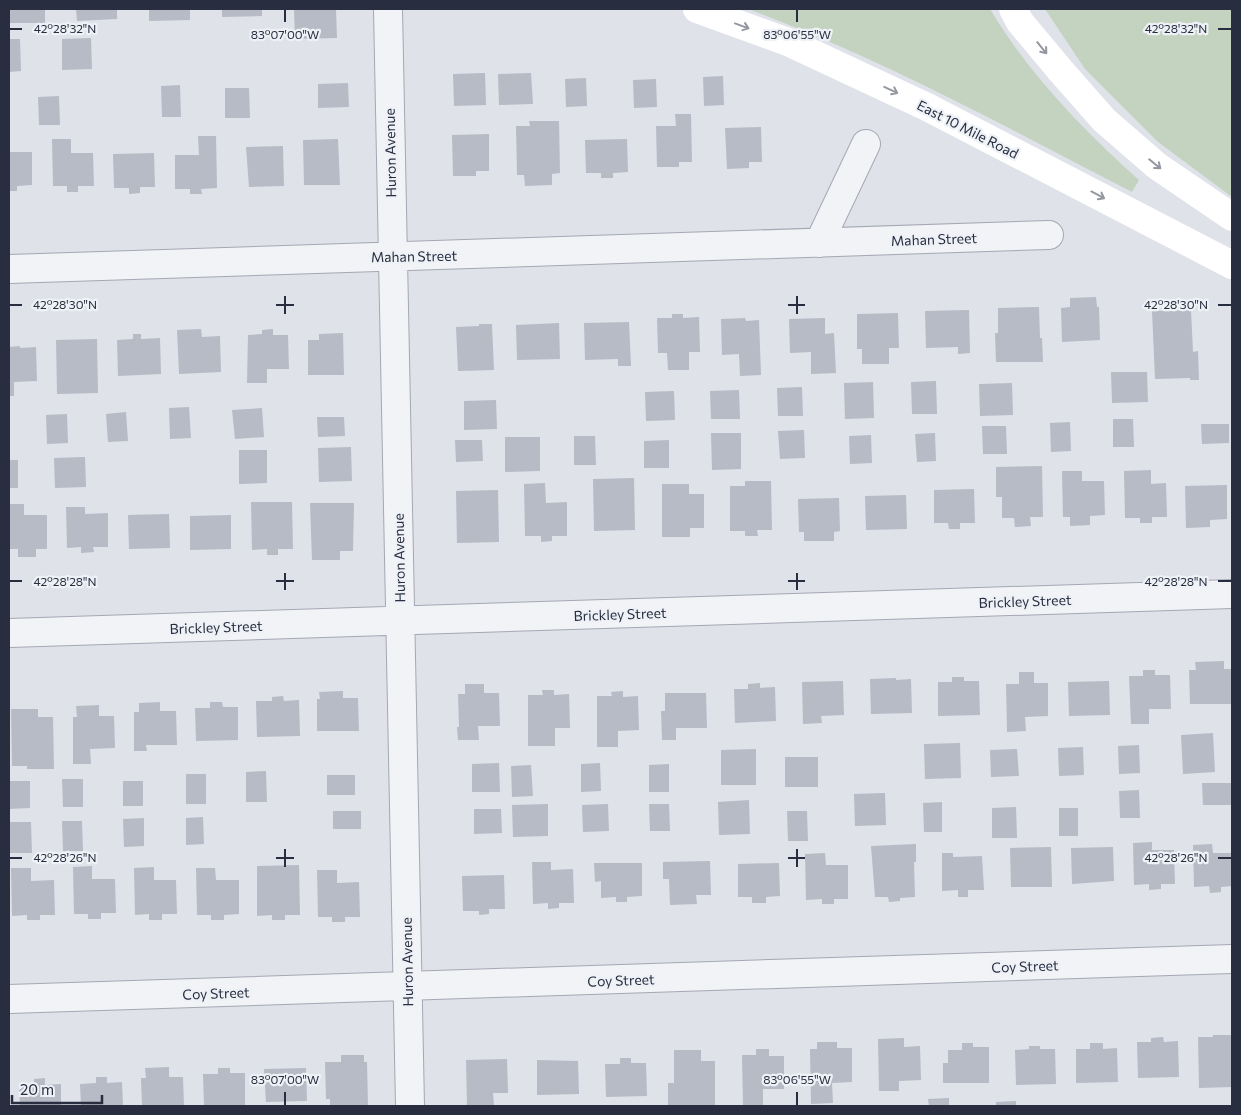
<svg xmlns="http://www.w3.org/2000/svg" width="1241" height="1115" font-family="Commissioner,sans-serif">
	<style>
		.green { fill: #c3d3c0 }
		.building { fill: #b6bbc5 }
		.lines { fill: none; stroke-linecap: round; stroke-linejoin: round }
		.street-casing { stroke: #a4a8b3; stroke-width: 30 }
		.street { stroke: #f2f3f7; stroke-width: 28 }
		.secondary { stroke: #fff; stroke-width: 28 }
		.oneway { stroke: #9496a0 }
		.ticks { fill: none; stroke: #282e40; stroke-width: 2 }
		.labels { text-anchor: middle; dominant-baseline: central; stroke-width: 4.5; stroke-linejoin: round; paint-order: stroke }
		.street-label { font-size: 14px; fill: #282e40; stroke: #eef1f6 }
		.ticks-label { font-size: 12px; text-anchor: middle; fill: #282e40; stroke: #eef1f6; stroke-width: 4.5; stroke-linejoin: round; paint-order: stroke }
	</style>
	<rect width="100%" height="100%" fill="#dfe2e9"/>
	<path class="green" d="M748 9H990C1029 74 1082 129 1139 180L1132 192C1006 127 881 58 748 9Z
		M1045 9H1232V197L1158 142 1085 69Z"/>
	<path class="building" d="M9 9H45V23H9Z
		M76 9H117V19L77 21Z
		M149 9H190V20L149 21Z
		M222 9H262V16L222 17Z
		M294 9H336L337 38 295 39Z
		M91 38 92 69 62 70V39Z
		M9 39H20L21 71 9 72Z
		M485 73 486 105 454 106 453 74Z
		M531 73 533 104 499 105 498 74Z
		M723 76 724 105 704 106 703 77Z
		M586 78 587 106 566 107 565 79Z
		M656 79 657 107 634 108 633 80Z
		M348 83 349 107 318 108V84Z
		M180 85 181 117H162L161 86Z
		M225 88H249L250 118H225Z
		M59 96 60 125H39L38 97Z
		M675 114H691L692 162H679V167H657L656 126H676Z
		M529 121H559L560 173 552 174V185L525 186 524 175H517L516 126H530Z
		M761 127 762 162H749V168L727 169 725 128Z
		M489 134V171H476V176H453L452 135Z
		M198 136H216L217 188 201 189 202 194H190V189H175V155H199Z
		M52 139H71V153H93L94 186H78V192H67V186H53Z
		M338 139 340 185H304L303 140Z
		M627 139 628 172 613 173V178H601V173H586L585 140Z
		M283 146 284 186 249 187 246 147Z
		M9 152H32V185L17 186V191H9Z
		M154 153 155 187H140V193L129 194V188H114L113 154Z
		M1096 297 1097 307H1099L1100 340 1062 342 1061 308 1070 307V298Z
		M1039 307 1040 338H1042L1043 362H996L995 333H998V308Z
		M969 310 970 353 958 354V347L926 348 925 311Z
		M1191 310 1193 352 1198 351 1199 380H1190V378L1155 379 1152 311Z
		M898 313 899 348H889V364H862V349H857V314Z
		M672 314H683V318L699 317 700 352H689V370H668L667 353H658L657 318H672Z
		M745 318 746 321 759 320 761 375 740 376 739 354 722 355 721 319Z
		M825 318V334L834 333 836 373 811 374V352L790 353 789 319Z
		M629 322 631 366H618V359L585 360 584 323Z
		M559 323 560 359 517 360 516 325Z
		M479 324H492L494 370 458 371 456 327 479 326Z
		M201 329 202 337 220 336 221 372 179 374 177 330Z
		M273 329V335H288L289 369H267V383H247L248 335 262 334V330Z
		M343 333 344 375H308V340H319V334Z
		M133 334H141V339L160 338 161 374 118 376 117 340 133 339Z
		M97 339 98 393 57 394 56 340Z
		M20 346V348L36 347 37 381 14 382V396H9V347Z
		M1111 372H1147L1148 402 1112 403Z
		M936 381 937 414H912L911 382Z
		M873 382 874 418 845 419 844 383Z
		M1012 383 1013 415 980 416 979 384Z
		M802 387 803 416H778L777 388Z
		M739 390 740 419H711L710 391Z
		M674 391 675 420 646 421 645 392Z
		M496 400 497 429 464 430V401Z
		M189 407 191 438 170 439 169 408Z
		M262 408 264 437 235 439 232 410Z
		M126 412 128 441 108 442 106 414Z
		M67 414 68 443 47 444 46 415Z
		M317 417H344L345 436 318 437Z
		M1113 419H1133L1134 447H1113Z
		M1070 422 1071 451 1051 452 1050 423Z
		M1201 424H1229V443L1202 444Z
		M982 426H1006L1007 454H983Z
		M804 430 805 458 780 459 778 431Z
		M711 433H741V469L712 470Z
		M935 433 936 461 917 462 915 434Z
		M871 435 872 463 850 464 849 436Z
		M574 436H595L596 465H574Z
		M505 437H540V471L505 472Z
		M455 440H482L483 461 456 462Z
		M669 440V468H644V441Z
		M351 447 352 481 319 482 318 448Z
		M239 450H267V483L239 484Z
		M85 457 86 487 55 488 54 458Z
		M9 460H18V488H9Z
		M1042 466 1043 517H1030L1031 526 1015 527 1014 518H1002V497H996V467Z
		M1151 470V484L1166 483 1167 517H1152V523H1140V518H1125L1124 471Z
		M1062 471H1082V481H1104L1105 515 1090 516V525L1070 526V517H1063Z
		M634 478 635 530 594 531 593 479Z
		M745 481H771L772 530H757L758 536H745V531H730V486H745Z
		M545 483 546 503 567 502V536H552V541L541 542V536H525L524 484Z
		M662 484H689V494H704V528H690V537H662Z
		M1227 485V519L1210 520V527L1186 528 1185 486Z
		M974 489 975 523H960V529H949L948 523H934V490Z
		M498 490 499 542 457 543 456 491Z
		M906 495 907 529 866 530 865 496Z
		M839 498 840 531 834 532V541H804V532H799L798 499Z
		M251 502H292L293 549H278V555H267V549L252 550Z
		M310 503H354L353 551H340V560H312Z
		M9 504H24V515H47V549H36V557H18V549H9Z
		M66 507H85V514L108 513V547H93L94 552 81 553V547L67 548Z
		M169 514 170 548 129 549 128 515Z
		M231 515V549L190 550V516Z
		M1224 661V669H1231V704H1190L1189 670H1196L1195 662Z
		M1143 670H1155V675H1170L1171 709H1149V724H1131L1129 676H1143Z
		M1019 672H1034V683H1048V716L1025 717 1026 731 1007 732 1006 684H1019Z
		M952 677H964V681H979L980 715 938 716V682H952Z
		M896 678V680L911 679 912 713 871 714 870 679Z
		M843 681 844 715 821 716 822 723 803 724 802 682Z
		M1109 681 1110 715 1069 716 1068 682Z
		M760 683V688L775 687 776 721 735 723 734 689H748V684Z
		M465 684H484V693H499L500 726H478L479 740H458L457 727H459L458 694H465Z
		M542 690H554V695L569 694 570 728H555V746H528V695H543Z
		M343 691V698H358L359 731H317V699H320L319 692Z
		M623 691V697L638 696 639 730 618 731V747H597V696H612L611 692Z
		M665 693H706L707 728H676V740H662L661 711H665Z
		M283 696 284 701 299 700 300 736 257 737 256 701H272V697Z
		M160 702V711H176L177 745H146L147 751H134V712H139V703Z
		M210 702H222L223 707H238V740L196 741 195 708H210Z
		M99 705V716H114L115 748 90 749 91 764H73V717H77L76 706Z
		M11 709H38V717H53L54 769H27V766H12Z
		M1213 733 1215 772 1183 774 1181 735Z
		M960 743 961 778 925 779 924 744Z
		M1139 745 1140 773 1119 774 1118 746Z
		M1083 747 1084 775 1059 776 1058 748Z
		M756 749V785H721V750Z
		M1017 749 1019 776 991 777 990 750Z
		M785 757H818V787H785Z
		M499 763 500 792H472V764Z
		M600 763 601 791 581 792V764Z
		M669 764V792H649V765Z
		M531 765 533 796 512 797 511 766Z
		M266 771 267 802H246V772Z
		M186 774H206V804H186Z
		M327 775H355V795H327Z
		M62 779H83V807H63Z
		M9 781H30V808L9 809Z
		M123 781H143V806H123Z
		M1202 783H1232V805H1203Z
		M1139 790 1140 818H1120L1119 791Z
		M885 793 886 825 855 826 854 794Z
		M749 800 750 834 719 835 718 802Z
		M942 802V832H924L923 803Z
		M548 804V836L513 837 512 805Z
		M608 804 609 831 583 832 582 805Z
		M649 804H669L670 831H650Z
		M1016 807 1017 838H992V808Z
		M1059 808H1078V836H1059Z
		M474 809H501L502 833 474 834Z
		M333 811H361V829H333Z
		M787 811H807L808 841H788Z
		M203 817 204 844 186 845V818Z
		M144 818V846L124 847 123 819Z
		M62 821H82L83 851H63Z
		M9 822H31L32 853H9Z
		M1152 842V850H1174L1175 884H1161V889L1149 890V884L1134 885 1133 843Z
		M916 844V862H914L915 897 900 898V901L889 902 888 897H875L871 846Z
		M1212 844 1213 853H1232V886L1221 887V892L1210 893 1209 886 1194 887 1193 845Z
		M1051 847 1052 887H1011L1010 848Z
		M1113 847 1114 881 1072 884 1071 848Z
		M825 853 826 865H848V899H834V904H822V899L806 900 805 854Z
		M942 853H953V857L982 856 984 890H968V897H958V890L942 891Z
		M710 861 711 895H696L697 904 670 905 669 879H663V862Z
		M532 862H551V870L573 869 574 903H559V908L548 909V903L533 904Z
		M594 863H642V896L627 897V902H616V897L601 898V881L595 882Z
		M779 863 780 896 766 897V903H752V897H738V864Z
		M299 865 300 915H285V920H272V915L257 916V866Z
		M92 866V879H115L116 913H101V919H88V914H74L73 867Z
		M154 867V880H176L177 914H162V920H149V914L135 915 134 868Z
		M11 868H31V881L54 880 55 915H40V920H27V915L12 916Z
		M196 868H215L216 880H239V914L224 915V920H211V915H197Z
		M317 870H337V883L359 882 360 917H345V922H332V917H318Z
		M504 875 505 909H489V914L479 915V911H463L462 876Z
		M1213 1035H1232V1087L1199 1088 1198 1037H1213Z
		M1163 1037 1164 1042 1178 1041 1179 1077 1138 1078 1137 1042H1151V1038Z
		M904 1038V1047L920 1046 921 1080 899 1081V1091H879L878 1039Z
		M817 1042H837V1048H852V1082L832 1083 833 1103 811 1104 810 1049H817Z
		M962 1043H973V1047H989V1083H943V1063H948V1050H962Z
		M1090 1043H1103V1049L1117 1048 1118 1082 1076 1083V1049H1090Z
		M1029 1046H1040V1049H1055L1056 1084 1016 1085 1015 1050 1029 1049Z
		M756 1049H769V1056H784V1089H763V1105H743L742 1055H756Z
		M674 1050H701V1061H715V1106H668V1083H674Z
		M341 1055H364V1062H367L368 1106H330V1099H326L325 1062H341Z
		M620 1058H631V1063H646L647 1096 606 1097 605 1064H620Z
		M507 1059 508 1093H493L494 1106H467L466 1060Z
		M537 1060 578 1061 579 1094 537 1095Z
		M169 1067V1077H183L184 1106H142L141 1078H146L145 1068Z
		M218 1068H230V1073H245V1106H204L203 1074H218Z
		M306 1068 307 1101 266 1102 264 1069Z
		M96 1077H107V1083L122 1082 123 1106H81L80 1084 96 1083Z
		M45 1078V1085L61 1084V1106H20L19 1085H34V1079Z
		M949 1098V1106H929L928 1099Z
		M1016 1101V1106H996V1102Z"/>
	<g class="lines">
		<defs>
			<path id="street" d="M388 9 410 1106
				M819 243 866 144
				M9 269 1049 235
				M9 633 1232 594
				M9 999 1232 959"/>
		</defs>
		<use href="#street" class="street-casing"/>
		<use href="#street" class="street"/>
		<path class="secondary" d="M697 9 788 42 927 107 1232 265
			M1013 9 1020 22 1060 70 1104 120 1157 166 1232 217"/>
	</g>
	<defs><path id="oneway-shaft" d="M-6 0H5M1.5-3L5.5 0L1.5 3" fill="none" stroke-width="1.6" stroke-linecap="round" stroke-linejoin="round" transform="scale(1.25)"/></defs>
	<g class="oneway">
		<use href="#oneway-shaft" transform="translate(742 26) rotate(20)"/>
		<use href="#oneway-shaft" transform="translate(1042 48) rotate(51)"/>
		<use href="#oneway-shaft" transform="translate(891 90) rotate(25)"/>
		<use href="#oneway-shaft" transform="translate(1155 164) rotate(39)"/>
		<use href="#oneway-shaft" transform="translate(1098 195) rotate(28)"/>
	</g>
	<path class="ticks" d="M285 10V22M797 10V22M10 29H22M1218 29H1231M285 296V314M797 296V314M10 305H22M276 305H294M788 305H805M1218 305H1231M285 573V590M797 573V590M10 581H22M276 581H294M788 581H805M1218 581H1231M285 849V867M797 849V867M10 858H22M276 858H294M788 858H805M1218 858H1231M285 1092V1105M797 1092V1105"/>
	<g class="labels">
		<g class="street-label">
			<text transform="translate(968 129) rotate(27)">East 10 Mile Road</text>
			<text transform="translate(390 153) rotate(-91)">Huron Avenue</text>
			<text transform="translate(934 239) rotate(-2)">Mahan Street</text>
			<text transform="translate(414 256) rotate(-1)">Mahan Street</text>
			<text transform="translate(399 558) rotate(-91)">Huron Avenue</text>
			<text transform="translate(1025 601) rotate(-2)">Brickley Street</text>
			<text transform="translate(620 614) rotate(-2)">Brickley Street</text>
			<text transform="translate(216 627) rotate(-2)">Brickley Street</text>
			<text transform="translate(407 962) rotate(-91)">Huron Avenue</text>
			<text transform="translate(1025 966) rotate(-2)">Coy Street</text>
			<text transform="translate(621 980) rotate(-2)">Coy Street</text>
			<text transform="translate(216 993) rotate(-2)">Coy Street</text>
		</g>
	</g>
	<g class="ticks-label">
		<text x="65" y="33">42°28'32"N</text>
		<text x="1176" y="33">42°28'32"N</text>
		<text x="285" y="39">83°07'00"W</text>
		<text x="797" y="39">83°06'55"W</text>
		<text x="65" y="309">42°28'30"N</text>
		<text x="1176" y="309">42°28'30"N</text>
		<text x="65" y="586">42°28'28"N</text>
		<text x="1176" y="586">42°28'28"N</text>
		<text x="65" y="862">42°28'26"N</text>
		<text x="1176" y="862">42°28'26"N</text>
		<text x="285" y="1084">83°07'00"W</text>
		<text x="797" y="1084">83°06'55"W</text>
	</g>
	<rect width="1241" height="1115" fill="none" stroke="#282e40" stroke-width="20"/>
	<path d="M12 1095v8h90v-8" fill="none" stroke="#282e40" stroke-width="2.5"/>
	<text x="20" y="1095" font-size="15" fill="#282e40" stroke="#eef1f6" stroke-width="4" paint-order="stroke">20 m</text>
</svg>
